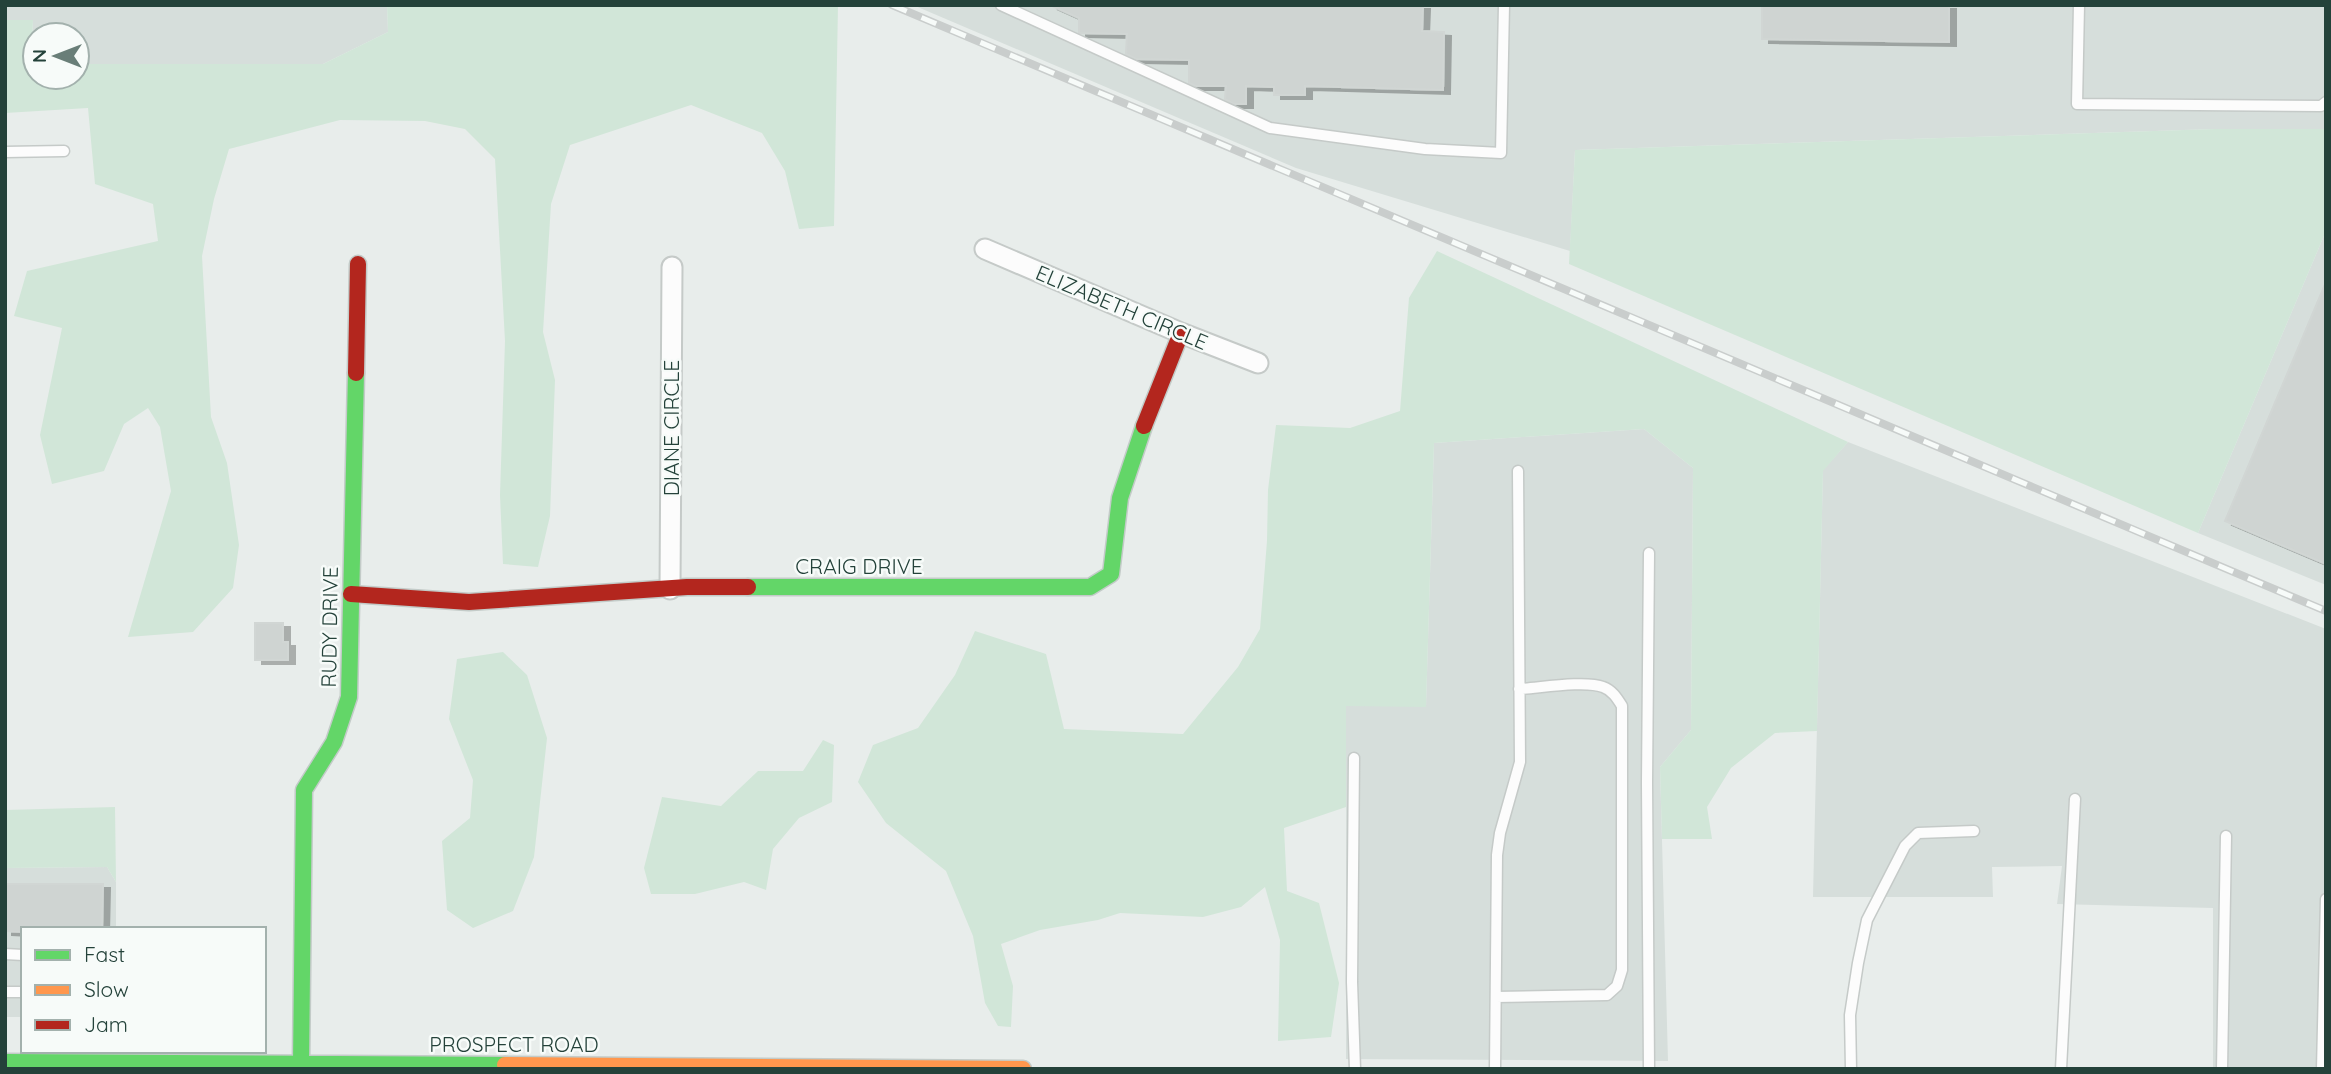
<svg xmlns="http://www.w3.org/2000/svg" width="2331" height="1074" font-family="Quicksand,sans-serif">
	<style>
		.built { fill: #d6dedb }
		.green { fill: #d1e6d8 }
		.building { fill: #cfd4d2; stroke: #d1d6d4; stroke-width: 2; filter: url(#shadow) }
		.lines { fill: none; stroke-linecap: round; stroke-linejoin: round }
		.lane-casing { stroke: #c5cac8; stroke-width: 13 }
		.street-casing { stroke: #c5cac8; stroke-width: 23 }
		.fast-casing { stroke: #c3cbc8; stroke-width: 19 }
		.slow-casing { stroke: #c3cbc8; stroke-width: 19 }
		.jam-casing { stroke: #c3cbc8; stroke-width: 19 }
		.lane { stroke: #fcfcfc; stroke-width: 10 }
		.street { stroke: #fcfcfc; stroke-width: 19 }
		.fast { stroke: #63d668; stroke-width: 16 }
		.slow { stroke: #ff974d; stroke-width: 16 }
		.jam { stroke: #b3261e; stroke-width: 16 }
		.rail-casing { stroke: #c9cdcc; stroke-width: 8 }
		.rail { stroke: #f7fbf9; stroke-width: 5; stroke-dasharray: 16; stroke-linecap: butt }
		.labels { text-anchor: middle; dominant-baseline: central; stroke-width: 5; stroke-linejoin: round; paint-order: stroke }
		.street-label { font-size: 21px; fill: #24423a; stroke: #f7fbf9 }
	</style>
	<defs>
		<filter id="shadow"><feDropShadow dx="7" dy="4" stdDeviation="0" flood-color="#0004"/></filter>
	</defs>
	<rect width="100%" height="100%" fill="#e8edeb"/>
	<path class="built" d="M5 5H387L388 32 323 64H77V35H35V63H31L33 20H5Z
		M913 5H2326V129H2215L1575 150 1570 251 1296 168Z
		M2326 231V585L2198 533Z
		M1644 429 1693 468 1691 730 1660 767 1668 1061 1346 1059V706H1426L1434 443Z
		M1848 442 2326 629V1069L2213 1067V908L2057 904 2062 866 1992 867 1993 897H1813L1823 470Z
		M107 867 116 882V929H23V1017H5V868Z"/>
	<path class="green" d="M387 5H838L834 226 799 229 785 171 762 133 691 105 570 145 551 204 543 332 555 380 550 516 538 567 503 564 500 495 505 341 495 159 465 129 425 121 340 120 229 149 214 199 202 256 211 417 227 463 239 545 233 588 193 632 128 637 171 491 160 427 148 408 124 424 104 471 52 484 40 435 62 328 14 316 27 271 158 241 153 204 95 184 88 108 5 113V20H33L31 63H35V77H77V64H323L388 32Z
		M2215 129H2326V231L2198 533 1569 264 1575 150Z
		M1437 251 1848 442 1823 471 1817 731 1775 733 1731 768 1707 807 1712 839H1662L1660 767 1691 730 1693 468 1644 429 1434 443 1426 707 1346 706V807L1284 828 1287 891 1319 903 1339 983 1331 1037 1278 1041 1280 940 1265 887 1241 907 1203 917 1120 913 1098 920 1040 930 1001 944 1013 986 1011 1027 998 1026 985 1003 973 936 946 871 886 823 858 782 873 745 918 728 955 675 975 631 1046 654 1064 729 1183 734 1238 667 1260 629 1267 541 1268 490 1276 425 1350 428 1400 411 1409 298Z
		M503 652 527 675 547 738 534 857 513 911 473 928 447 910 442 841 470 818 473 780 449 719 457 659Z
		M823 740 834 745 832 802 799 818 773 849 766 890 744 882 695 894H651L644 868 662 797 721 806 758 771H803Z
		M115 807 116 882 107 867 5 868V810Z"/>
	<path class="building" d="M1050 5H1423L1422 31 1444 32 1443 90 1305 86V95H1274V87L1246 86V104H1234L1225 99 1226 86H1196L1189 83V60L1136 59 1126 54 1127 34 1079 33V18Z
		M1762 5H1949V42L1762 39Z
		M2326 282V564L2225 521Z
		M255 623H283V642H288V660H255Z
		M5 884H103L102 929H23V932L5 931Z"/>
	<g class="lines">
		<defs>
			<path id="lane" d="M1001 5 1270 128 1425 149 1501 153 1504 5
				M2079 5 2077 104 2321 106 2326 102
				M5 152 64 151
				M1649 553 1647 783 1649 1069
				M1354 758 1352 982 1355 1069
				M5 954 23 955
				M5 992H23
				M1496 997 1607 995 1617 986 1622 970V706C1617 698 1612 690 1603 687 1585 680 1539 688 1519 689
				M1495 1069 1497 855 1500 833 1520 762 1518 471
				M1851 1069 1850 1015 1858 963 1867 920 1905 846 1918 833 1974 831
				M2061 1069 2075 799
				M2222 1069 2226 836
				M2322 1069 2326 899"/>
			<path id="street" d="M985 249 1181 333 1258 363
				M670 589 672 267"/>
			<path id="fast" d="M748 587H1090L1111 574 1120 498 1144 426
				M5 1062 505 1065
				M301 1064 304 790 334 742 349 697 356 373"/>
			<path id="slow" d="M505 1065 1023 1069"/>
			<path id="jam" d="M356 373 358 264
				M1144 426 1181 333
				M351 594 469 602 687 587H748"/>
		</defs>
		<use href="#lane" class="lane-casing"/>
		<use href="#street" class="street-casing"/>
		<use href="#fast" class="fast-casing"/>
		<use href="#slow" class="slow-casing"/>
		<use href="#jam" class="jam-casing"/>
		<use href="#lane" class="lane"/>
		<use href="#street" class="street"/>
		<use href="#fast" class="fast"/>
		<use href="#slow" class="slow"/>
		<use href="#jam" class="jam"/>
		<defs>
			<path id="rail" d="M892 5 2326 611"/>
		</defs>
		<use href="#rail" class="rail-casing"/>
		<use href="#rail" class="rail"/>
	</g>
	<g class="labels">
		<g class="street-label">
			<text transform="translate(1122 307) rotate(23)">ELIZABETH CIRCLE</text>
			<text transform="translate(671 428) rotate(-90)">DIANE CIRCLE</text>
			<text x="859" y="566">CRAIG DRIVE</text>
			<text transform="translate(329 627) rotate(-89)">RUDY DRIVE</text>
			<text x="514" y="1044">PROSPECT ROAD</text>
		</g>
	</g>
	<rect width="2331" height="1074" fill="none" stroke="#24423a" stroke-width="14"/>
	<rect x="21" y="927" width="245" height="126" fill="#f7fbf9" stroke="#a3b1ad" stroke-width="2"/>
	<rect x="35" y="950" width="35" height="10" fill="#63d668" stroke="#a3b1ad" stroke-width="2"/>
	<text x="84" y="962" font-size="21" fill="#24423a">Fast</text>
	<rect x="35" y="985" width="35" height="10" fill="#ff974d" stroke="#a3b1ad" stroke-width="2"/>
	<text x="84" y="997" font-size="21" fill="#24423a">Slow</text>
	<rect x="35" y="1020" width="35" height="10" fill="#b3261e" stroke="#a3b1ad" stroke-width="2"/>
	<text x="84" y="1032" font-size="21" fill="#24423a">Jam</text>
	<g transform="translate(56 56) rotate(270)"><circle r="33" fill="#f7fbf9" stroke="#a3b1ad" stroke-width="2"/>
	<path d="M0-5L12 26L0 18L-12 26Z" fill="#697e78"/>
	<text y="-10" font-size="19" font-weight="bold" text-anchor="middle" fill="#24423a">N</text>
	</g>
</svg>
